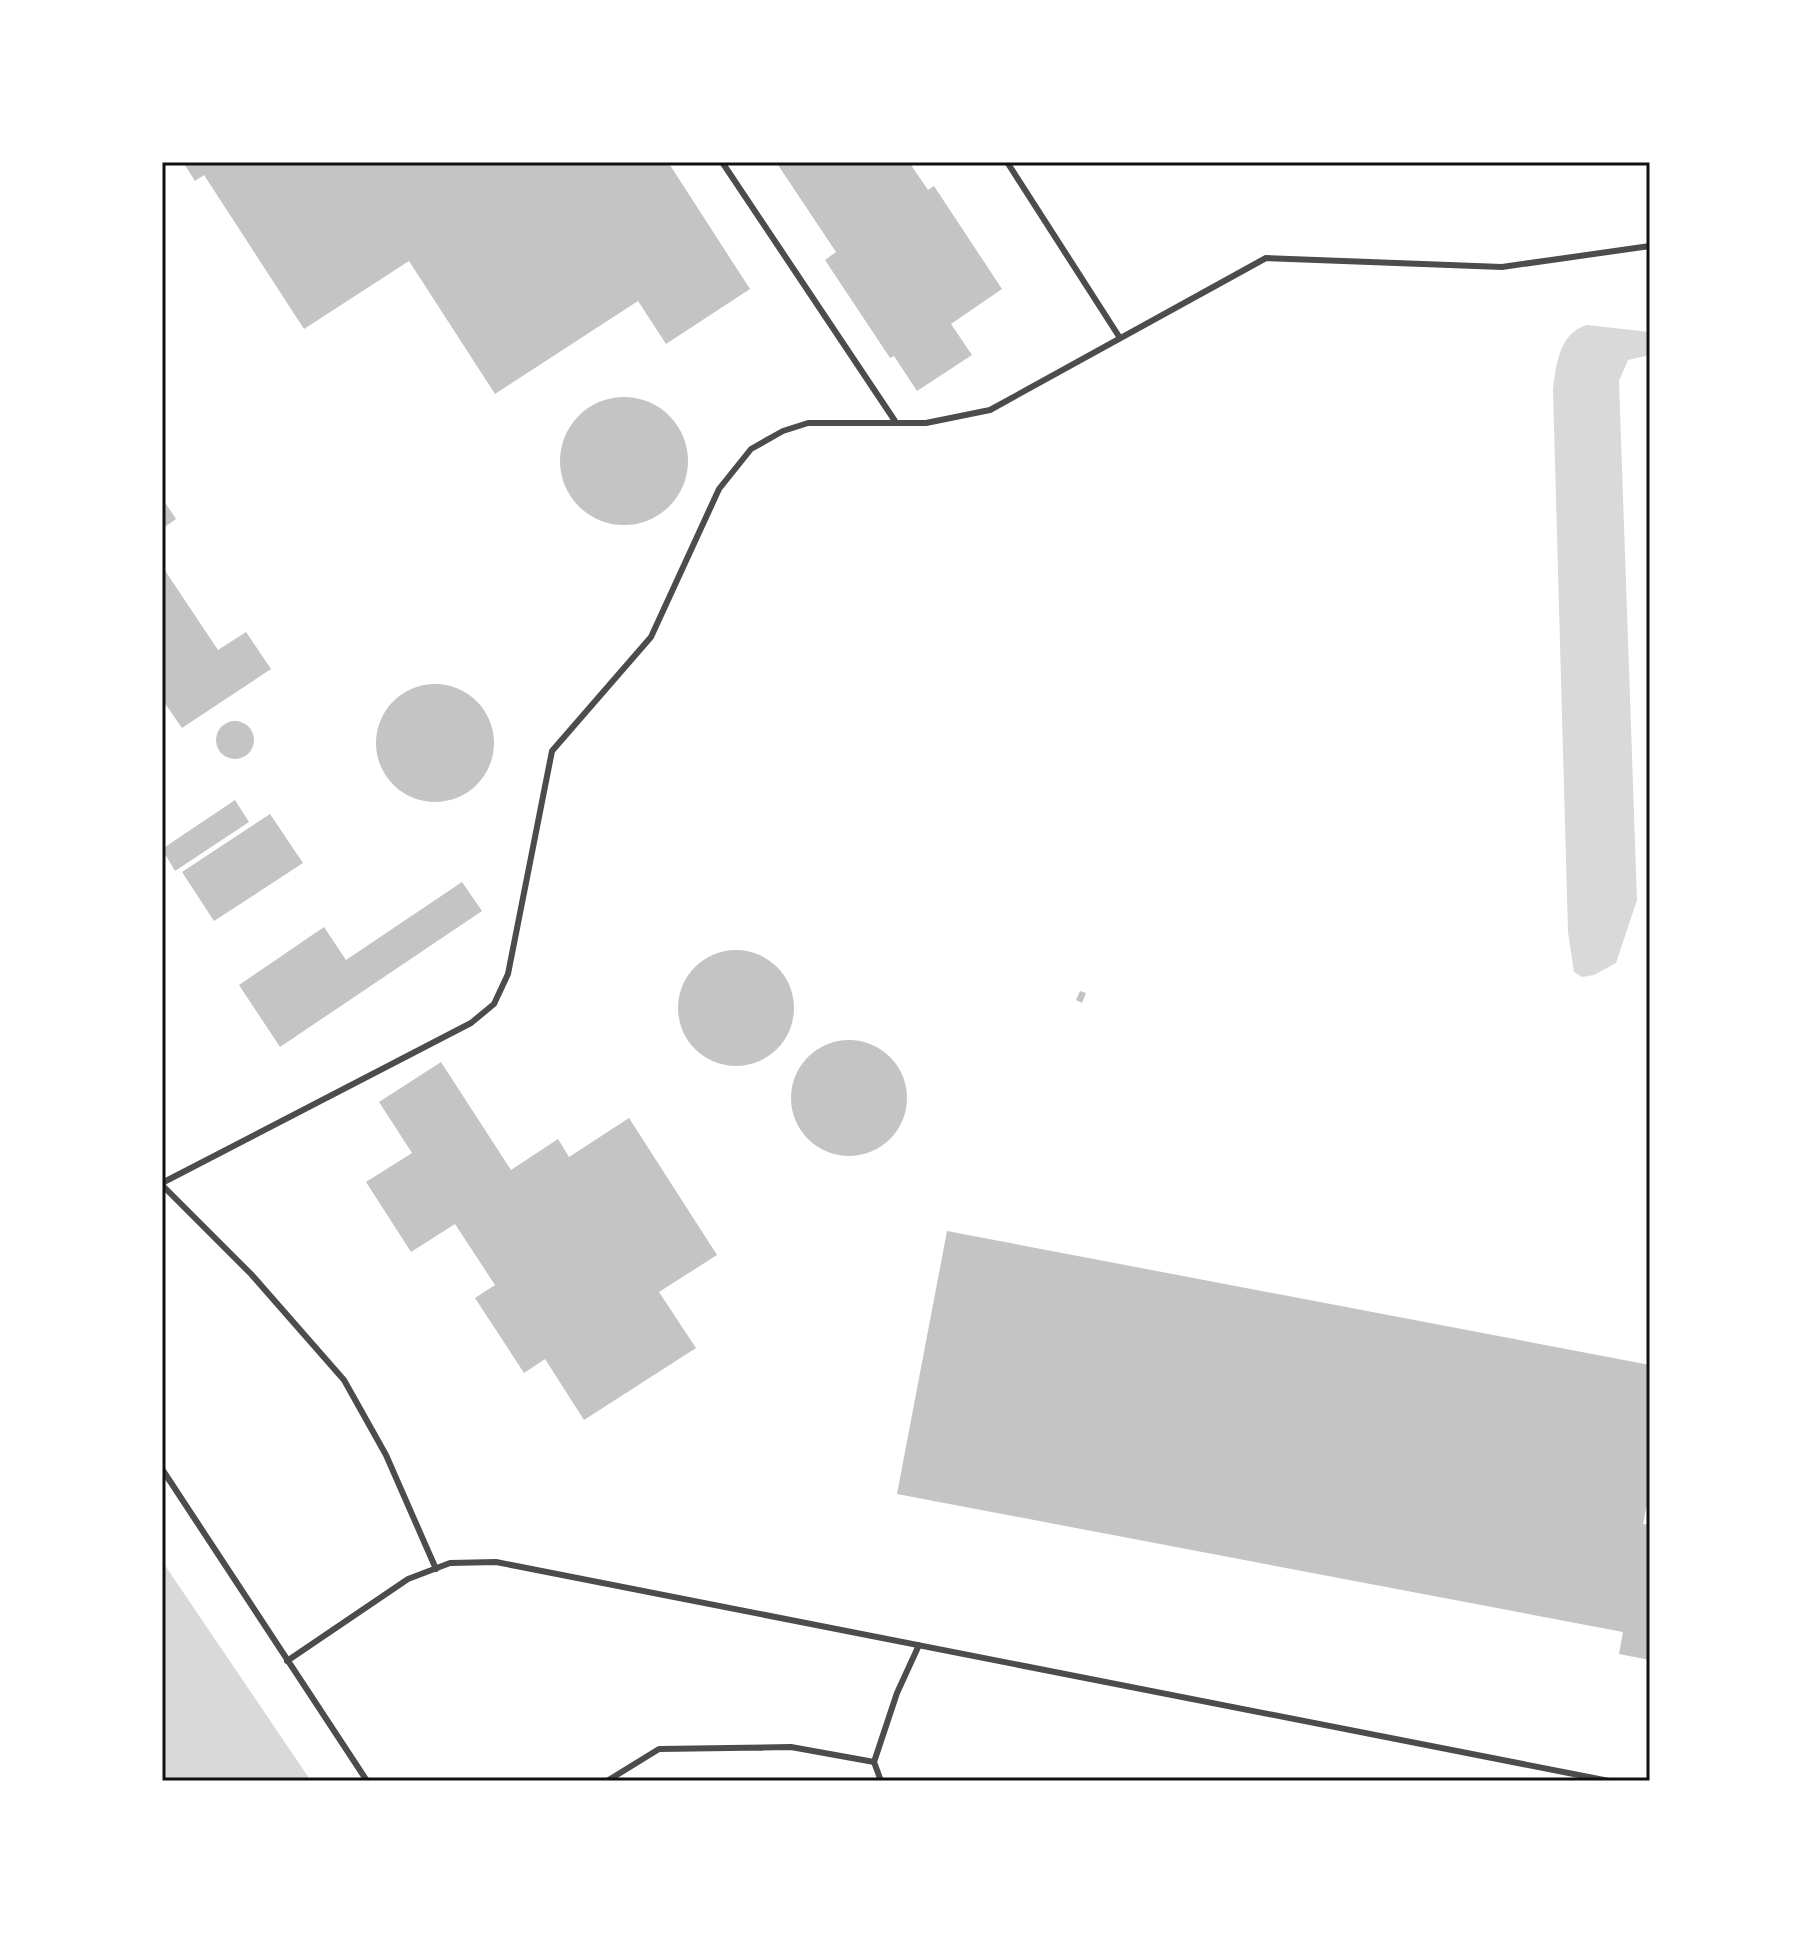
<svg xmlns="http://www.w3.org/2000/svg" width="1812" height="1943" font-family="'Roboto Condensed',sans-serif">
	<style>
		.water { fill: #d9d9d9 }
		.building { fill: #c4c4c4 }
		.lines { fill: none; stroke-linecap: round; stroke-linejoin: round }
		.service { stroke: #4c4c4c; stroke-width: 6 }
		.neatline { fill: none; stroke: #111; stroke-width: 3 }
	</style>
	<rect width="100%" height="100%" fill="#fff"/>
	<path class="water" d="M1587 325 1650 332V355L1628 360 1619 381 1637 900 1616 963 1594 975 1582 977 1574 972 1568 932 1553 390C1556 365 1559 333 1587 325Z
		M162 1561 311 1781H162Z"/>
	<path class="building" d="M183 162H668L750 289 666 344 638 301 495 394 409 261 304 329 204 175 195 181Z
		M776 162H909L928 190 934 186 1002 289 951 324 972 355 917 391 894 356 890 358 825 260 836 252Z
		M560 461a64 64 0 1 1 128 0a64 64 0 1 1-128 0Z
		M162 498 176 519 162 529Z
		M162 566 218 650 246 632 271 669 182 728 162 699Z
		M376 743a59 59 0 1 1 118 0a59 59 0 1 1-118 0Z
		M216 740a19 19 0 1 1 38 0a19 19 0 1 1-38 0Z
		M235 800 249 822 175 871 162 849Z
		M270 814 303 863 214 921 182 872Z
		M462 882 482 911 280 1047 239 985 324 927 346 960Z
		M678 1008a58 58 0 1 1 116 0a58 58 0 1 1-116 0Z
		M1080 991 1086 993 1082 1003 1076 1000Z
		M791 1098a58 58 0 1 1 116 0a58 58 0 1 1-116 0Z
		M441 1062 511 1170 558 1139 569 1157 629 1118 717 1255 659 1292 696 1348 584 1420 545 1359 524 1373 475 1298 495 1285 455 1224 411 1252 366 1182 412 1153 379 1102Z
		M947 1231 1650 1365V1489L1643 1524 1650 1525V1660L1619 1654 1623 1632 897 1494Z"/>
	<g class="lines">
		<path class="service" d="M722 162 895 421
			M1007 162 1120 338
			M162 1183 471 1023 494 1004 508 974 552 751 651 637 719 489 751 449 783 431 808 423H926L990 410 1266 258 1502 267 1650 246
			M162 1185 251 1274 344 1380 386 1455 436 1569
			M162 1469 367 1781
			M287 1661 408 1579 450 1563 496 1562 1609 1781
			M607 1781 659 1749 791 1747 874 1762
			M881 1781 874 1762 897 1693 919 1645"/>
	</g>
	<rect width="1812" height="1943" fill="none" stroke="#ffffff" stroke-width="328"/>
	<rect x="164" y="164" width="1484" height="1615" class="neatline"/>
</svg>
